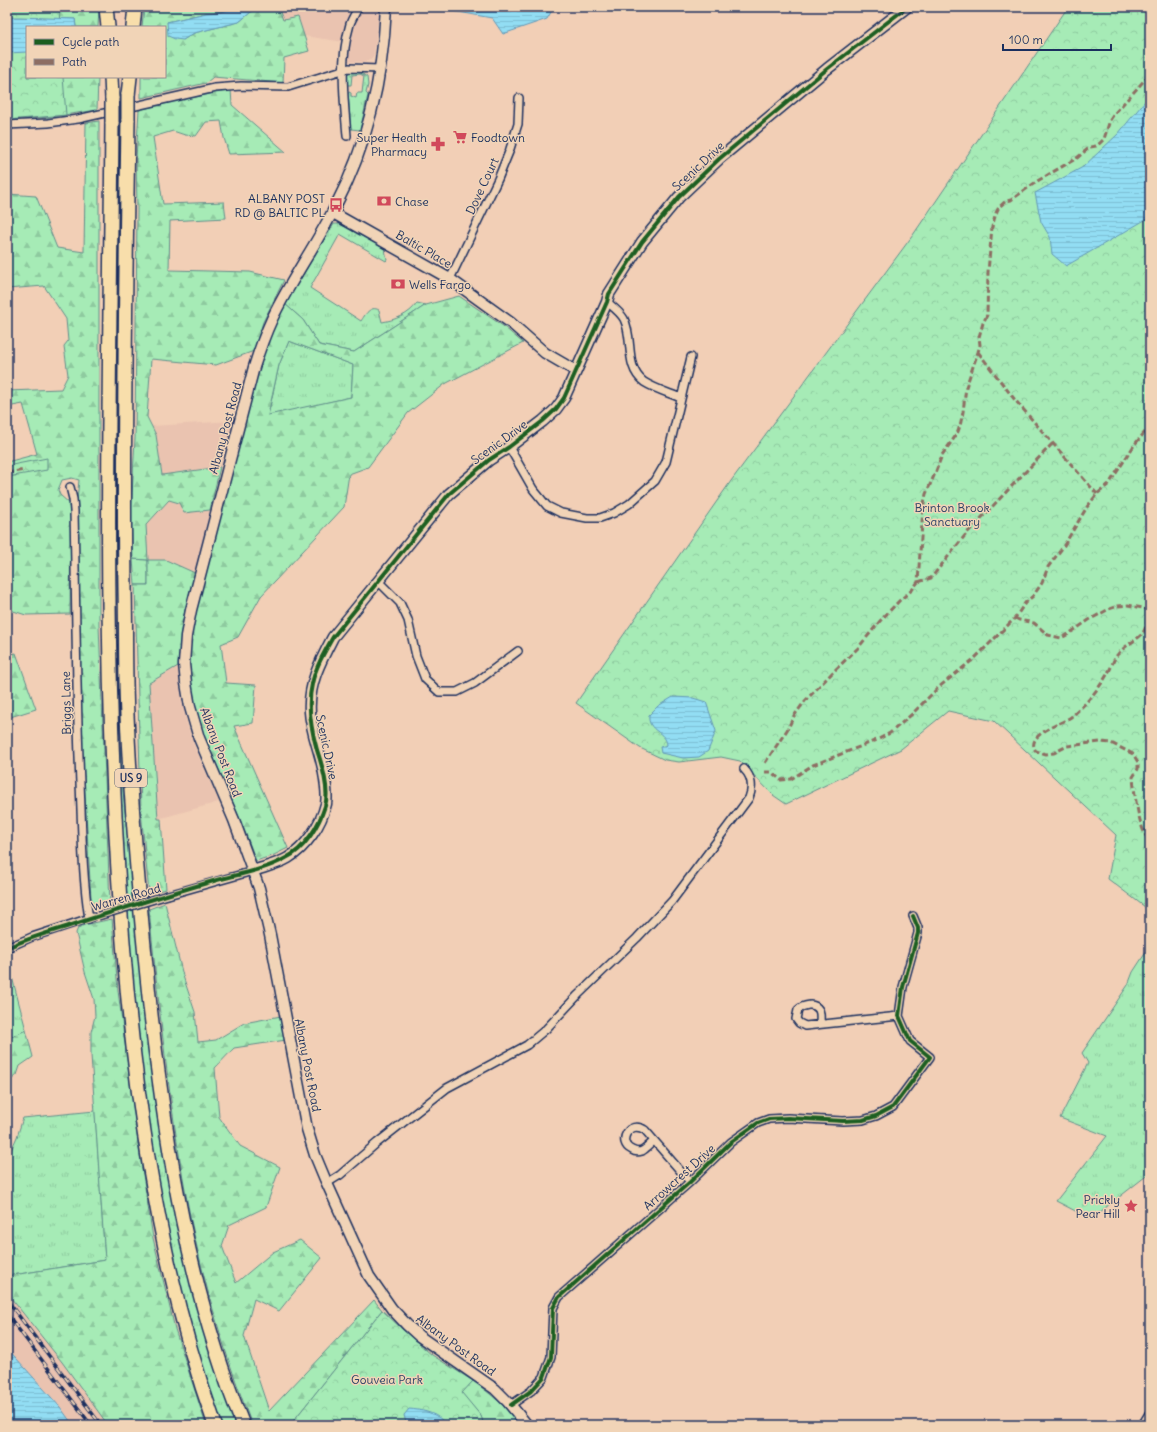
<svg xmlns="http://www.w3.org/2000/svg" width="1157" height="1432" font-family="Delius,sans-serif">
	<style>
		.built { fill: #eac3b0 }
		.grass { fill: url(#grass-tufts); stroke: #608d8a }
		.forest { fill: url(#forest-firs); stroke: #608d8a; fill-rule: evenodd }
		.park { fill: url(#park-crowns); stroke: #608d8a }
		.water { fill: url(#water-rules); stroke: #6297b7 }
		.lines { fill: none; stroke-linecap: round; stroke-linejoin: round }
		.street-casing { stroke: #1b2f5e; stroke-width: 10 }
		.secondary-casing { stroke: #1b2f5e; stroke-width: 13 }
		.highway-casing { stroke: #1b2f5e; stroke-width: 16 }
		.street { stroke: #f1d4b7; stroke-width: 7 }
		.secondary { stroke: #f1d4b7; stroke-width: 10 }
		.highway { stroke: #f8deab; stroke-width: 13 }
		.rail-casing { stroke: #1b2f5e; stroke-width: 3.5 }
		.rail { stroke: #f1d4b7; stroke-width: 2; stroke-dasharray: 6; stroke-linecap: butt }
		.street-bridge-casing { stroke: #1b2f5e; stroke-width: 10; stroke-linecap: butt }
		.highway-bridge-casing { stroke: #1b2f5e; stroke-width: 16; stroke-linecap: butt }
		.street-bridge { stroke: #f1d4b7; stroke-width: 7 }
		.highway-bridge { stroke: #f8deab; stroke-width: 13 }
		.quiet { stroke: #8d6e63; stroke-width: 3; stroke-dasharray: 6 3; stroke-linecap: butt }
		.cycleway-casing { stroke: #f1d4b7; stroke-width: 6 }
		.cycleway { stroke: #1b5e20; stroke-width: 4 }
		.labels { text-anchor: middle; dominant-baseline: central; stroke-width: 3; stroke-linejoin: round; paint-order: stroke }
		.shield { fill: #f1d4b7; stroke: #5b6079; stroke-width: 1 }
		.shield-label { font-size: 11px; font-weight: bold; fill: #1b2f5e }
		.poi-label { font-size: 12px; fill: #1b2f5e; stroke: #f1d4b7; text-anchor: end }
		.street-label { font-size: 12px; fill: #1b2f5e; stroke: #f1d4b7 }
		.park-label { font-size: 12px; fill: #294267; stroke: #f1d4b7 }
	</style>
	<defs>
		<pattern id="grass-tufts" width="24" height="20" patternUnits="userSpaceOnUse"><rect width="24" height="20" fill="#a6ebb6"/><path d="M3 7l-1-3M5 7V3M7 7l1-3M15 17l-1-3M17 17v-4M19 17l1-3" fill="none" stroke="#8eca9f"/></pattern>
		<pattern id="forest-firs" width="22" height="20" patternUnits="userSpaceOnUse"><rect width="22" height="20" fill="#a6ebb6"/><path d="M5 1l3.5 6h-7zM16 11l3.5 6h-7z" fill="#8eca9f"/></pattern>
		<pattern id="park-crowns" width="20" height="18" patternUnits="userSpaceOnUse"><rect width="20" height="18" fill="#a6ebb6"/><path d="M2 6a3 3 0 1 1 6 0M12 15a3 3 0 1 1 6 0" fill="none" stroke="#8eca9f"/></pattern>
		<pattern id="water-rules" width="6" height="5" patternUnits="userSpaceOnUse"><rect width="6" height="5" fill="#92ddf3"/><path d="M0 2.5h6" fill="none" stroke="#7dbed3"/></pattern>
	</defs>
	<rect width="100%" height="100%" fill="#f2cfb6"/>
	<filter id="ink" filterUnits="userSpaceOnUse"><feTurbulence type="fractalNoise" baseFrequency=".025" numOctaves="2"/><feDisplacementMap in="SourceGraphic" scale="8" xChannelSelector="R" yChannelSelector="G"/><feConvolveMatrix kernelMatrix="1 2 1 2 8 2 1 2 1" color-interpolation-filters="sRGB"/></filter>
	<g filter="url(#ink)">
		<path class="built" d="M278 7H380L374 55 371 59 366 62H349L348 57 351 43 304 36 298 17 283 20Z
			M233 421 220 467 162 475 156 435 152 426Z
			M169 500 179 503 184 513 210 510 195 573 166 560H148L146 525Z
			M178 666 182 703 188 727 194 745 219 802 158 819 149 683Z
			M7 1293 62 1362 108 1425H73L60 1407 7 1348Z"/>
		<path class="grass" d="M350 72 361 73 367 77 368 85 366 93 368 95 360 130 351 129 348 94 349 92 351 93V96L356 98 357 93H362L364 76 360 74 352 75 351 85H348L347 84V74Z
			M334 224H340L385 249 387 260 386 261 340 234 310 288 361 321C365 315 370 305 379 310L382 322C395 320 409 315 417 303L426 305 354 352 319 345 303 320 285 304Z
			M289 341 353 365 351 397 268 416 279 365Z
			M133 559 148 560V585H135Z
			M117 746H120L122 780 138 945 161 1123 238 1425H220L180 1296 147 1125 131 978Z
			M1150 946V1173L1091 1219 1056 1201 1107 1136 1060 1118 1088 1063 1082 1053 1128 985 1133 972Z
			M7 958 26 1030 7 1039Z
			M95 1111 105 1260 7 1276V1159L17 1137 23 1118Z"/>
		<path class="forest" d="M7 7H99L98 27H76L75 19 20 17Z
			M144 7H238L221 12 206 13 167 22 183 40 194 33 239 22 257 7H278L283 20 298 17 309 51 284 58 283 83 213 77 206 83 141 98V77H165V27H142Z
			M7 53 27 77H98L97 110 51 117 7 120Z
			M231 90 232 105 286 152 229 154 224 138 221 121 206 122 196 136 185 135 173 131 153 137 163 204 224 202 226 218 170 221 169 270 250 272 284 280 263 322 254 351 216 365 151 359 147 417 156 435 162 475 220 467 210 510 184 513 179 503 169 500 146 525 148 560H166L195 573 182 622 178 666 149 683 158 819H161L166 889 149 893 141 811 135 585H148V560L133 559 131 516 135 438 137 209 136 159 139 110 175 101Z
			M99 121V625L110 904 95 909 93 907 91 898 82 743 78 601 77 500 79 480 72 478 62 480 58 490 60 495 70 504 71 510 70 614 26 615 7 609V462L37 454 23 404 7 407V391L61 389 68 375 64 346 68 341 66 319 44 286 7 289V194L36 196 57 248 84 252 86 123Z
			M459 296 503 326 523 343 445 384 408 413 368 467 349 474 344 507 261 596 238 637 221 644 226 683 256 685 253 723 234 726 288 848 274 855 256 861C245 830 232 800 219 770 208 747 197 723 192 699 186 669 190 639 196 611L258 370 274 325 285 304 303 320 319 345 354 352 426 305ZM289 341 353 365 351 397 268 415 279 365Z
			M16 653 36 709 7 718V655Z
			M165 903 183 976 195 1012 198 1042 216 1040 244 1023 281 1016 286 1040 234 1048 215 1068 219 1117 240 1146 280 1167 266 1207 229 1225 222 1246 236 1283 273 1252 300 1240 322 1258 279 1311 254 1299 244 1336 269 1411 374 1300 382 1310 290 1425H252C229 1366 210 1305 196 1243 189 1214 184 1184 179 1154 166 1073 157 991 149 909Z
			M112 919 118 991 126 1051 138 1143 153 1238 175 1329 206 1425H108L62 1362 7 1293V1276L105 1260 91 1055V1032L95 1016 94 999 85 972 76 933 78 928 84 925Z
			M26 1030 33 1057 20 1066 17 1075 7 1083V1039Z
			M473 1381C491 1394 507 1407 520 1425H484L481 1416 461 1393Z"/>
		<path class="park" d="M7 7H59L60 27H27V77H63L66 115 7 120Z
			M1068 7H1150V912L1145 907 1108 879 1116 835 994 721 948 711 901 749 786 804 773 795 740 761 721 757 679 762 665 760 640 748 576 703 731 481 913 235Z
			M47 458V470L7 477V466Z
			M382 1310 403 1330 432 1355 473 1381 462 1393 481 1416 484 1425H290Z"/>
		<path class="water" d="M238 7H257L239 22 194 33 183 40 175 39 168 36 167 22 206 13 221 12Z
			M442 7H554L547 19 503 34 492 18 447 10Z
			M7 17H20L75 19 76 27H27V52L7 53Z
			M1150 95V217L1066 266 1052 254 1050 237 1041 222 1035 193 1083 167 1118 134Z
			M673 697 693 698 706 702 716 731 708 751 699 757 683 758 661 753 660 747 667 745C666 731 647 732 649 715L658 706Z
			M7 1348 60 1407 73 1425H7Z
			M409 1409C421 1410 434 1412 443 1421L442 1425H422L417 1422 406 1423 404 1415Z"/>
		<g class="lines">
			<defs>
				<path id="street" d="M7 125 48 123 78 119 215 88 241 86 288 87 349 68 380 69
					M347 136C344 98 339 62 350 24 352 18 356 13 358 7
					M450 279 498 179 509 152 518 124 519 98
					M607 302C613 307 620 312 624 319 634 339 624 367 644 382 655 389 669 393 681 398
					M509 447 533 489 547 506 561 513 587 518H600L614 513 629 504 655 481 666 462 691 357
					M70 487 73 499 74 511C76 602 76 692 80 783 82 828 82 874 89 919
					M378 581 400 603 408 620 416 656 425 679 439 692H457L475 683 518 651
					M168 895 253 871
					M7 948 32 937 93 917
					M820 1024C820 1020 821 1014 819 1010 814 1002 803 1005 798 1010L796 1019 799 1023 805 1026 899 1016
					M654 1141C650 1144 646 1149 642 1151 639 1152 635 1152 632 1150 616 1143 629 1119 645 1130L690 1182
					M327 1183 340 1175 377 1143 447 1088 527 1045 546 1029 578 995 637 938 672 901 749 798C753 788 752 777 744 769
					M511 1405 531 1391 544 1377 551 1357 553 1308 559 1297 690 1182 731 1142 758 1123 769 1119 788 1118 843 1121 863 1120 876 1116 893 1107 930 1057 910 1041 899 1016 903 987 918 933V928L913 916
					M1142 1425 1150 1412"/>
				<path id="secondary" d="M386 7C383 75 368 144 336 205 317 244 291 279 272 319 265 334 259 351 254 367L191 610 186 636 184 664 186 683 190 707 199 738 234 820 259 888 270 935 307 1129 315 1155 325 1179 369 1276 392 1309 407 1325 419 1336 495 1389 508 1402 527 1425
					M333 213 450 279 511 323 545 353 576 371
					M253 871C264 867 278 864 288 858 306 847 321 825 326 804 328 793 325 779 323 768 319 749 311 731 310 712 308 684 321 660 333 637L449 494 489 460 509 447 543 421 556 409 564 398 607 302 609 294 642 242 679 197 719 159 827 69 907 7"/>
				<path id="highway" d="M106 7 108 27
					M133 27 135 7
					M111 77 112 99
					M128 95 130 77
					M128 119C126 276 123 433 125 589 126 631 125 673 127 715 131 812 140 909 150 1006 166 1147 189 1292 243 1425
					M112 122C110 382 102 642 120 901 132 1078 155 1257 215 1425"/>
			</defs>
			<use href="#street" class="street-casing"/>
			<use href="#secondary" class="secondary-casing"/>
			<use href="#highway" class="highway-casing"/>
			<use href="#street" class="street"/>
			<use href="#secondary" class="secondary"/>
			<use href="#highway" class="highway"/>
			<defs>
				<path id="rail" d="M7 1300 101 1425
					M7 1314 91 1425"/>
			</defs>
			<use href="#rail" class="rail-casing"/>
			<use href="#rail" class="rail"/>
			<defs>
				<path id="street-bridge" d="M98 916 168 895"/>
				<path id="highway-bridge" d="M128 119V95
					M112 122V99"/>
			</defs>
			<use href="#street-bridge" class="street-bridge-casing"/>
			<use href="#highway-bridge" class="highway-bridge-casing"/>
			<use href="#street-bridge" class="street-bridge"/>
			<use href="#highway-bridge" class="highway-bridge"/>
			<path class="quiet" d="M978 352 1015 400 1097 494
				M7 473 25 470
				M918 582 931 578 967 533 1053 443
				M1147 609C1149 641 1135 635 1118 654 1113 659 1112 667 1108 673 1099 689 1085 705 1071 717 1061 724 1024 735 1036 751L1046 754 1054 753 1067 746 1100 742 1111 743 1133 754 1138 762V769L1133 777C1134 791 1139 832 1150 841
				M1015 618 1019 620 1034 623 1048 635 1061 638 1067 635 1089 620 1109 609 1118 606 1128 605 1147 609 1150 608
				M765 763 787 730 794 716 805 701 833 672 858 648 880 621 900 600 912 590 918 582 923 508 926 494 936 471 942 455 957 434 960 426 963 412 966 387 978 352 980 345 979 337 983 323 987 315 988 272 992 227 996 213 999 207 1006 201 1011 200 1039 180 1077 158 1090 147 1096 146 1100 143 1104 139 1110 120 1114 114 1150 74
				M765 772H771L781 780 791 779 813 765 877 740 890 733 911 715 939 687 975 658 1015 618 1025 603 1033 596 1042 583 1048 567 1063 547 1087 507 1097 494 1109 484 1135 444 1150 426"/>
			<defs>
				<path id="cycleway" d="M7 948C28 938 50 932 72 925 120 909 169 894 217 880 240 874 265 870 286 858 305 849 319 825 325 806 330 790 322 765 317 750 311 729 307 705 312 684 315 668 325 651 333 637L449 494 489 460 509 447 543 421 556 409 564 398 607 302 609 294 642 242 679 197 719 159 827 69 907 7
					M511 1405 531 1391 544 1377 551 1357 553 1308 559 1297 690 1182 731 1142 758 1123 769 1119 788 1118 843 1121 863 1120 876 1116 893 1107 930 1057 910 1041 899 1016 903 987 918 933V928L913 916"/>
			</defs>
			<use href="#cycleway" class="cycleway-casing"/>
			<use href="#cycleway" class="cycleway"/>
		</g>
	</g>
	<defs>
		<symbol id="supermarket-bare" viewBox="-9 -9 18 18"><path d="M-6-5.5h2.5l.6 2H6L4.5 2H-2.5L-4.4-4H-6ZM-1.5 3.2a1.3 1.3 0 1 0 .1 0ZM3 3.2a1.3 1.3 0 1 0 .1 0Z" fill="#d1495b" stroke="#f1d4b7" stroke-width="2.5" paint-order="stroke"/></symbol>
		<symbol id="pharmacy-bare" viewBox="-9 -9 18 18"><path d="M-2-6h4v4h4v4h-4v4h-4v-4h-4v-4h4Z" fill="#d1495b" stroke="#f1d4b7" stroke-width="2.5" paint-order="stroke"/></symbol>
		<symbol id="bank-bare" viewBox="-9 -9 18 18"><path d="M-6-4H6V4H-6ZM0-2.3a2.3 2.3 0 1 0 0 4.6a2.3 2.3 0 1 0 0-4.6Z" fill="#d1495b" stroke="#f1d4b7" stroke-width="2.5" paint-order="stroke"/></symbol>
		<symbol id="bus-bare" viewBox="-9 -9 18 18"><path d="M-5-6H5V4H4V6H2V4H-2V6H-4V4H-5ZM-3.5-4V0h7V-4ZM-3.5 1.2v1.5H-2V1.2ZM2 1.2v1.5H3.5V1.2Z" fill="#d1495b" stroke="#f1d4b7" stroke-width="2.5" paint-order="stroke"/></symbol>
		<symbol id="sight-bare" viewBox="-9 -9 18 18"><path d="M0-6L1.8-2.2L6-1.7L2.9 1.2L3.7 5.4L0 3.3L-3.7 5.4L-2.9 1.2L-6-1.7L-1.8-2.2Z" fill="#d1495b" stroke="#f1d4b7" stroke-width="2.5" paint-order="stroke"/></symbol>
	</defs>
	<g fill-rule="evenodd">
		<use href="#supermarket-bare" x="450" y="127" width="20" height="20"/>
		<use href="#pharmacy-bare" x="428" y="134" width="20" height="20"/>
		<use href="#bank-bare" x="374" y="191" width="20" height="20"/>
		<use href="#bus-bare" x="326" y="195" width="20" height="20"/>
		<use href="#bank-bare" x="388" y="274" width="20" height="20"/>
		<use href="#sight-bare" x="1121" y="1196" width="20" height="20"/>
	</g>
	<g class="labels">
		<rect class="shield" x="115" y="769" width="32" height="18" rx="3"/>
		<g class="shield-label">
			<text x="131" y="778">US 9</text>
		</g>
		<g class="poi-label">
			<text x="427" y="137">Super Health<tspan x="427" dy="14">Pharmacy</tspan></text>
			<text x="471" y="137" text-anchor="start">Foodtown</text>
			<text x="325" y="198">ALBANY POST<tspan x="325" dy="14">RD @ BALTIC PL</tspan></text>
			<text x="395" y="201" text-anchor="start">Chase</text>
			<text x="409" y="284" text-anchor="start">Wells Fargo</text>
			<text x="1120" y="1199">Prickly<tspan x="1120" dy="14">Pear Hill</tspan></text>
		</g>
		<g class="street-label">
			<text transform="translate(698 166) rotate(-43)">Scenic Drive</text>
			<text transform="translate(482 186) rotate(-65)">Dove Court</text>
			<text transform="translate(424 249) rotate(30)">Baltic Place</text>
			<text transform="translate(225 428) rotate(-75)">Albany Post Road</text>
			<text transform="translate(499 442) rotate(-36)">Scenic Drive</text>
			<text transform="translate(66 703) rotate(-91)">Briggs Lane</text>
			<text transform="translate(327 747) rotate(78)">Scenic Drive</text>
			<text transform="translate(221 752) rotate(69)">Albany Post Road</text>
			<text transform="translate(126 897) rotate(-16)">Warren Road</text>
			<text transform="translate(308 1065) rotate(79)">Albany Post Road</text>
			<text transform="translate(679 1177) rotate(-42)">Arrowcrest Drive</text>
			<text transform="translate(456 1345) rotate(36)">Albany Post Road</text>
		</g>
		<g class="park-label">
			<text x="952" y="507">Brinton Brook<tspan x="952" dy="14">Sanctuary</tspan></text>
			<text x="387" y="1379">Gouveia Park</text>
		</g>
	</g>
	<rect width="1157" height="1432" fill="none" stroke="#f1d4b7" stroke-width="24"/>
	<rect x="12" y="12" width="1133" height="1408" fill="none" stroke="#1b2f5e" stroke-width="1.5" filter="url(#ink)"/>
	<rect x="26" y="26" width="140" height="52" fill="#f1d4b7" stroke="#9b9293"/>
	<rect x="34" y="39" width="20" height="6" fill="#1b5e20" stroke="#9b9293"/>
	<text x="62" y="46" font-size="12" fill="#1b2f5e">Cycle path</text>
	<rect x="34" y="59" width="20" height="6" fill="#8d6e63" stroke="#9b9293"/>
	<text x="62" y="66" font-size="12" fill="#1b2f5e">Path</text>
	<path d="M1003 44v6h108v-6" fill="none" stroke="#1b2f5e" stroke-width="2"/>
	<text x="1009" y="44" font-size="12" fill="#1b2f5e" stroke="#f1d4b7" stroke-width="3" paint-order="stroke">100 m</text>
</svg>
